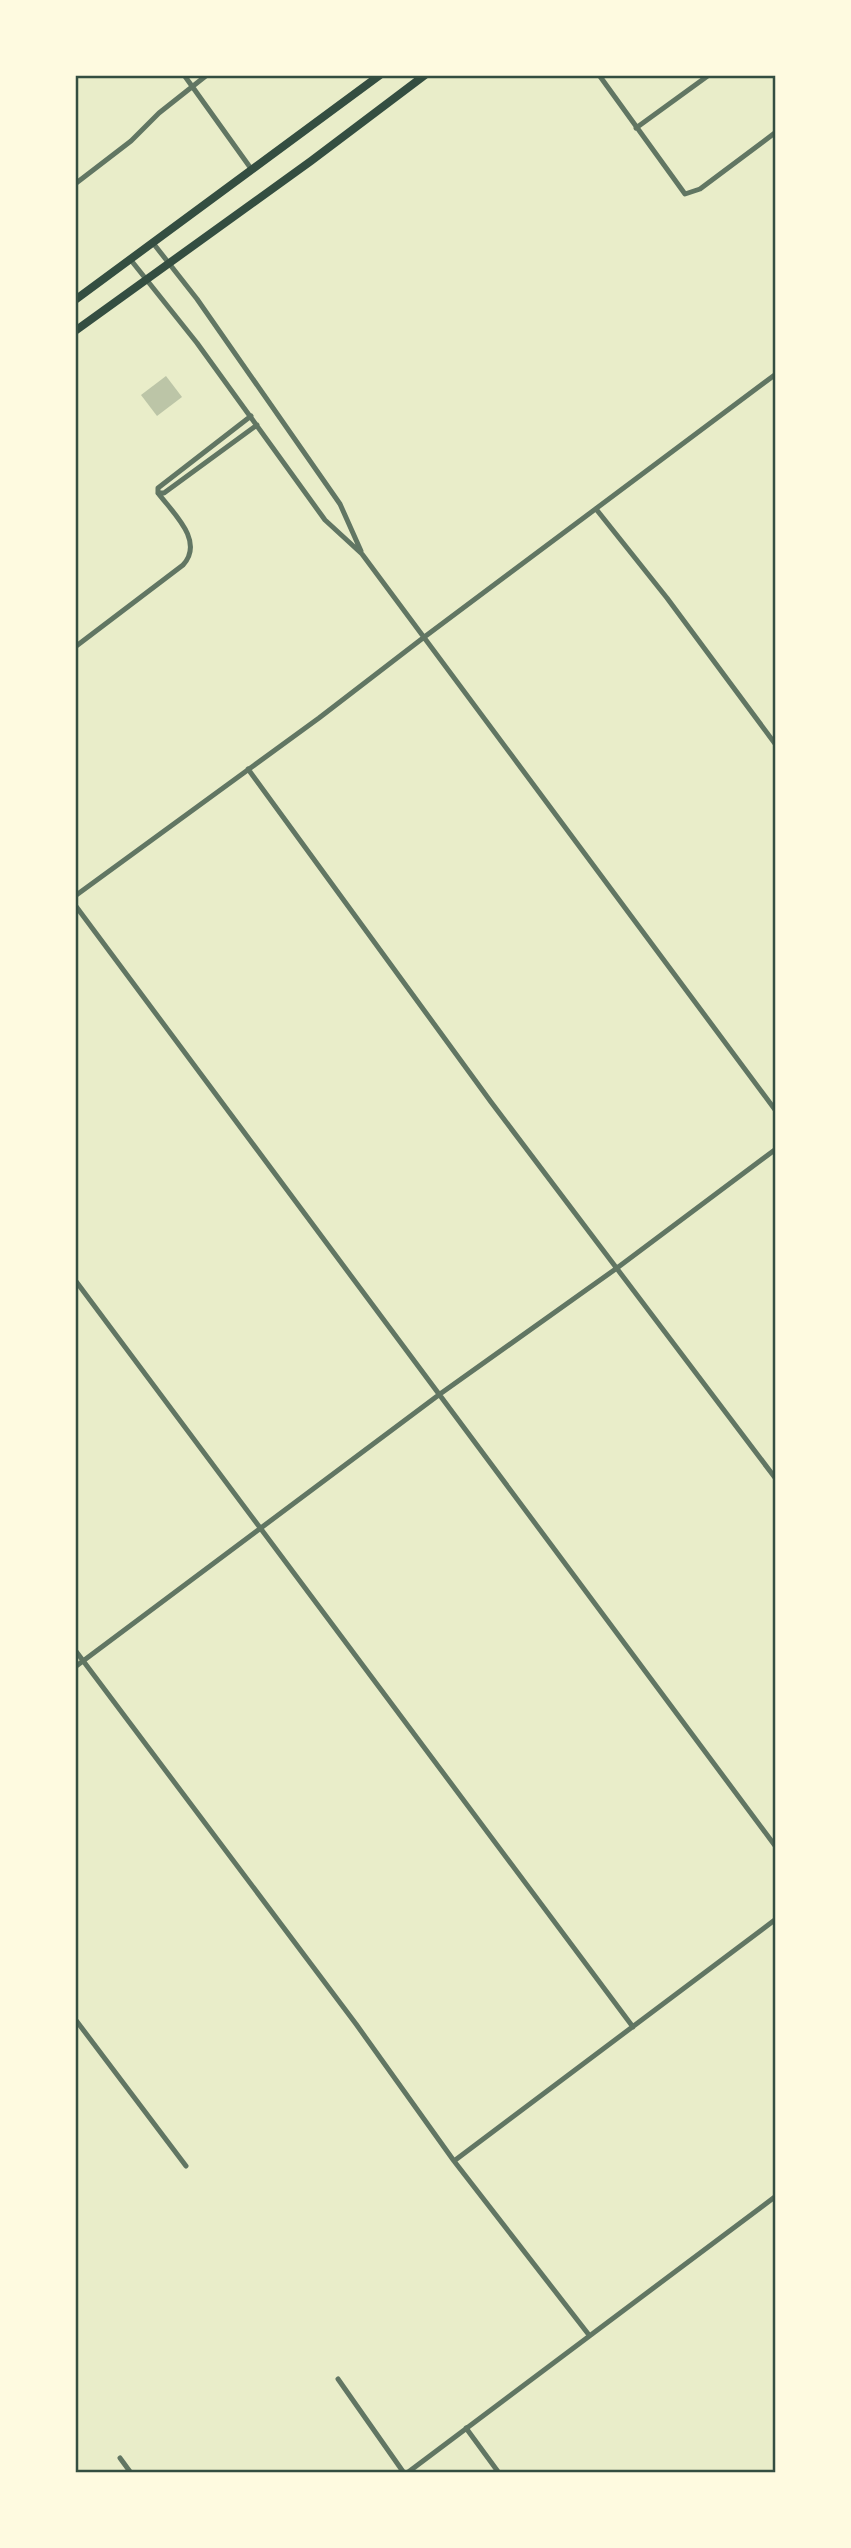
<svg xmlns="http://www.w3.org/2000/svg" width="851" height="2548" font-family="'Varela Round',sans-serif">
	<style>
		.building { fill: #bcc5a7 }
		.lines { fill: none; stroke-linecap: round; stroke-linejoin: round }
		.minor { stroke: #617663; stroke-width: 5 }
		.trunk { stroke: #344e41; stroke-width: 8 }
		.neatline { fill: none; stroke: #344e41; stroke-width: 2.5 }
	</style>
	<rect width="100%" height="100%" fill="#e9edc9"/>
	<path class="building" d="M166 376 182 397 157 416 141 395Z"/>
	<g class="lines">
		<path class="minor" d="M184 75 252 170
			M599 75 685 194 700 189 776 132
			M636 128 709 75
			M75 184 131 141 159 113 207 75
			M153 243 197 299 340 504 361 551
			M130 259 197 343 325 520 362 554 776 1111
			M158 493V488L251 416
			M158 493H164L257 425
			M596 509 667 598 776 745
			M75 647 183 565C205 541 173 513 158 493
			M248 769 491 1102 776 1479
			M75 896 319 718 423 638 776 374
			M75 905 776 1847
			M75 1280 633 2027
			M75 1650 356 2024 454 2161 589 2335
			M75 1667 440 1394 617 1268 776 1149
			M75 2019 186 2166
			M454 2161 776 1919
			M338 2379 404 2473
			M466 2428 499 2473
			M120 2458 131 2473
			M407 2473 776 2196"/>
		<path class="trunk" d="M75 300 380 75
			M75 331 311 161 425 75"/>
	</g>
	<rect width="851" height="2548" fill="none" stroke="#fefae0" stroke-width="154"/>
	<rect x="77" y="77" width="697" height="2394" class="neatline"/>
</svg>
